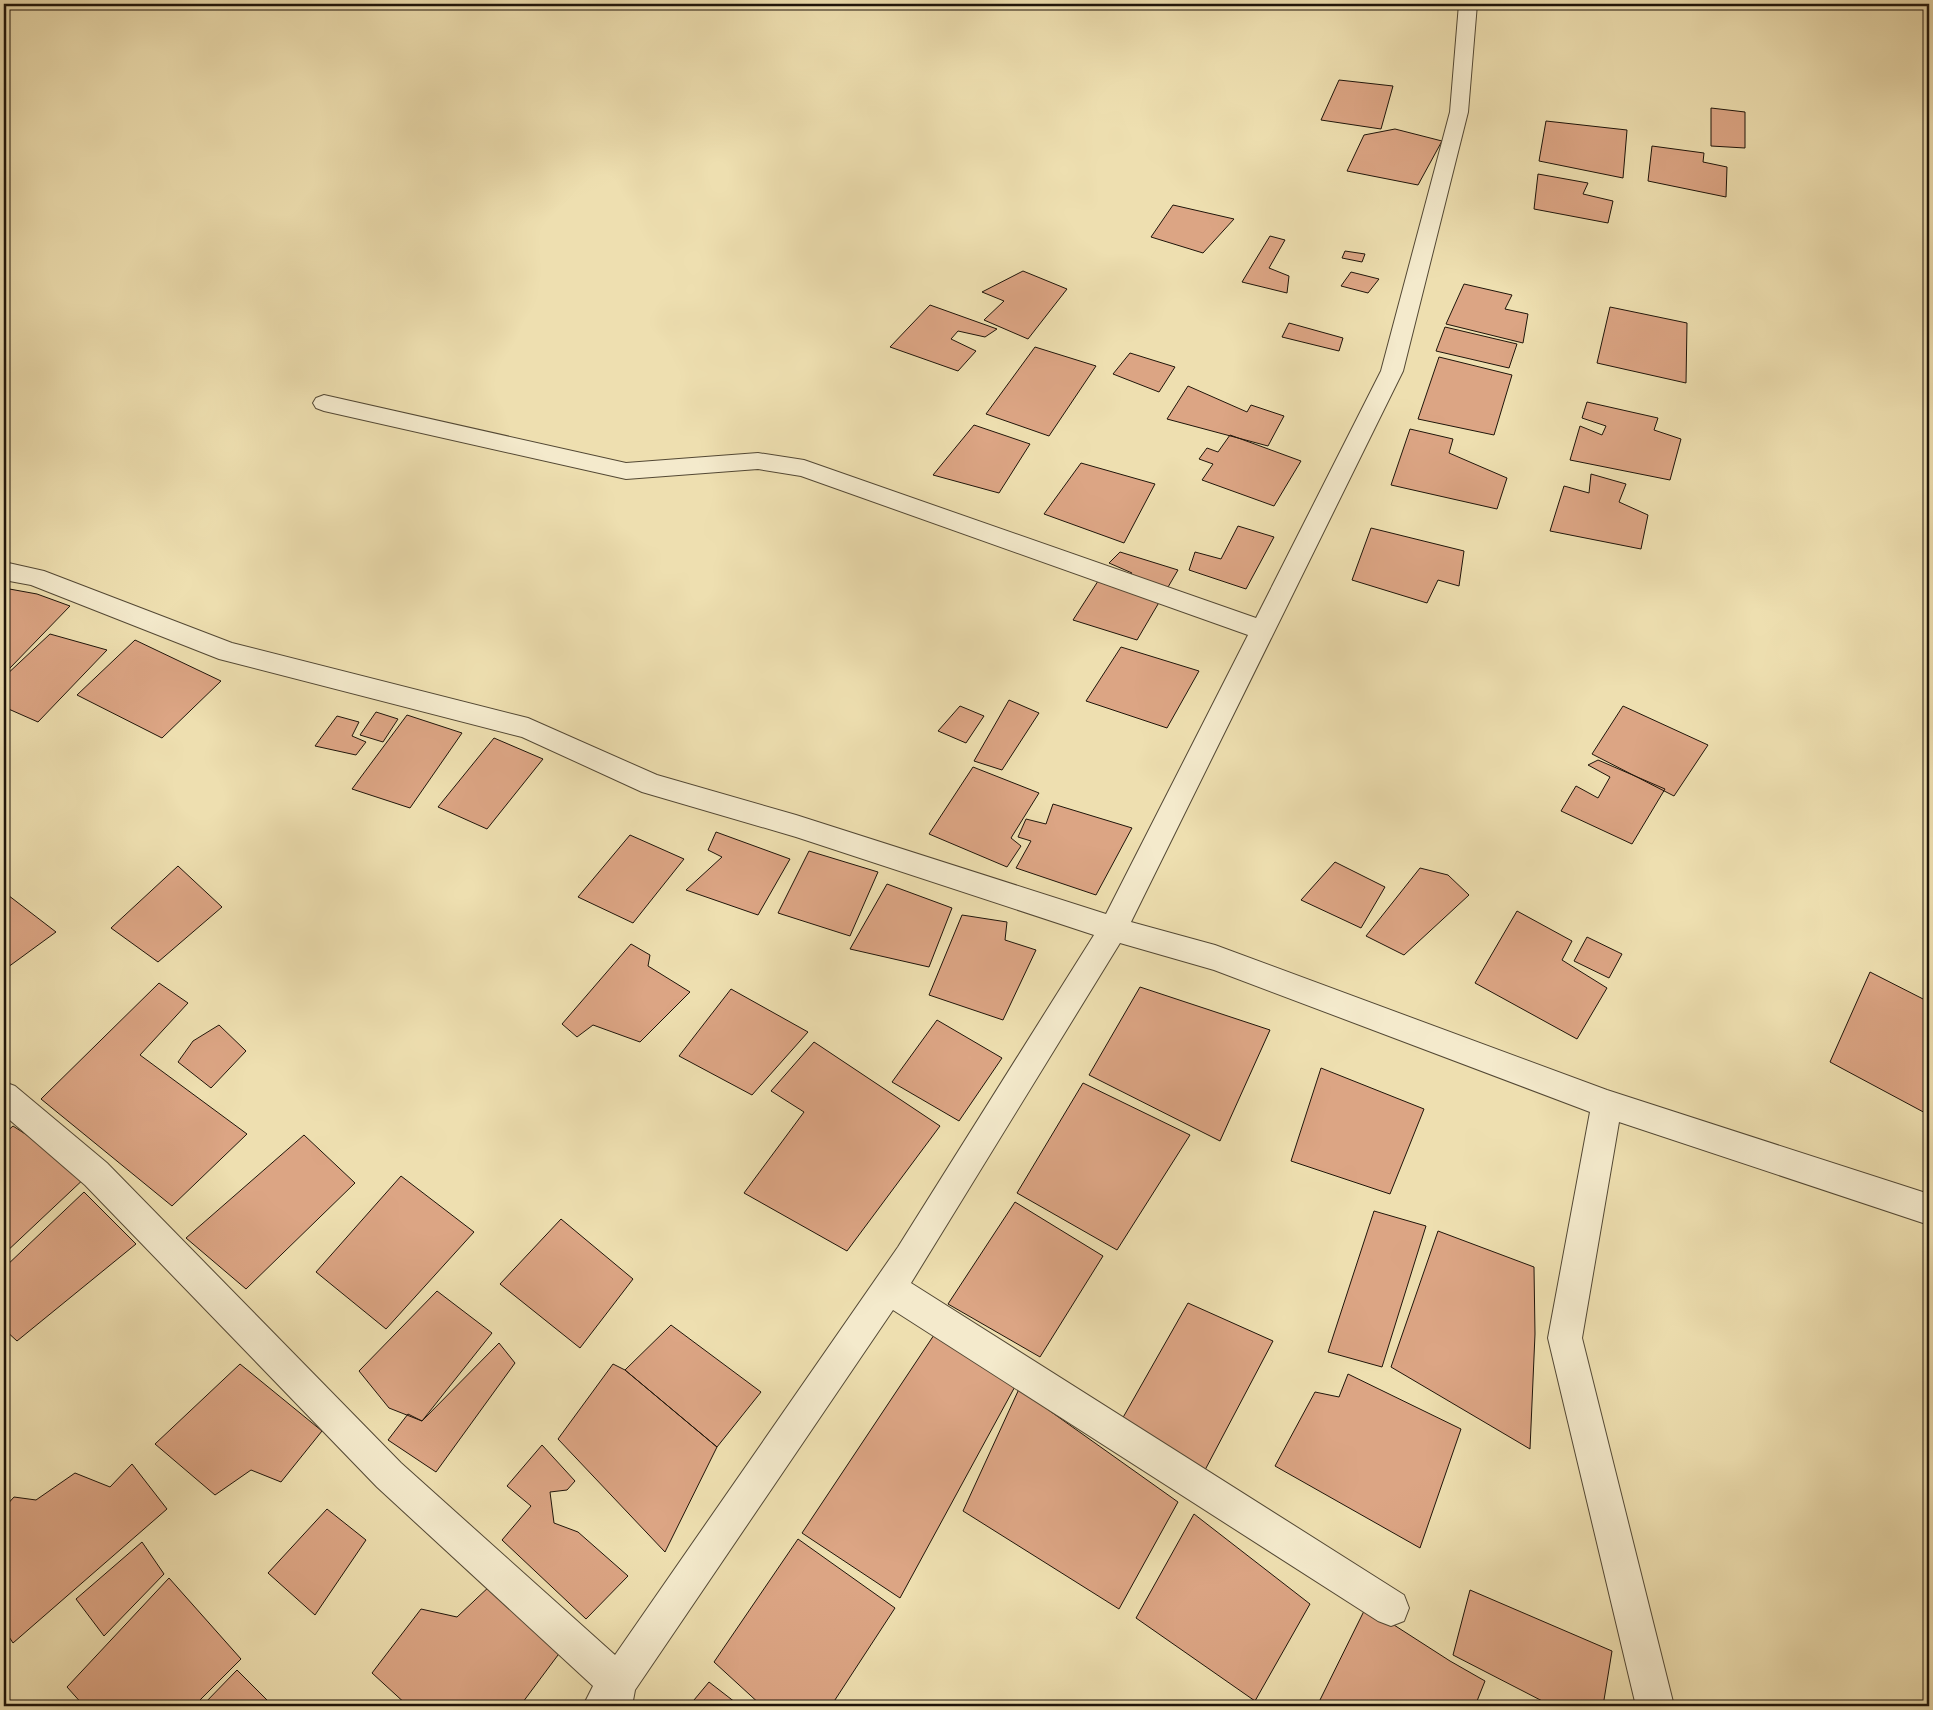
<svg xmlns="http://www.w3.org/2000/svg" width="1933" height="1710" font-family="'IM FELL DW Pica',serif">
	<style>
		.building { fill: #dca584; stroke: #1f150a }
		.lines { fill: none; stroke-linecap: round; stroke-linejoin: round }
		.minor-casing { stroke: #534834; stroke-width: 2 }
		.minor { fill: #f4eacc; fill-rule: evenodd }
	</style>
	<rect width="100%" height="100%" fill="#eedfb0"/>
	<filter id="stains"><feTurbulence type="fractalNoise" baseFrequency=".004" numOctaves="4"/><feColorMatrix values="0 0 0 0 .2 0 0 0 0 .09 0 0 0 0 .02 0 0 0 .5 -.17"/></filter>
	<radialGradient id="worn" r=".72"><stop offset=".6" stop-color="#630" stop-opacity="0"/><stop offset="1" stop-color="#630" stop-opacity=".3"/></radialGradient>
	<path class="building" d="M1339 80 1393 86 1381 129 1321 120Z
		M1711 108 1745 112V148L1711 146Z
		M1546 121 1627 130 1623 178 1539 161Z
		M1395 129 1442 141 1418 185 1347 171 1364 135Z
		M1652 146 1704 153 1703 162 1727 167 1726 197 1648 181Z
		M1538 174 1588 183 1583 194 1613 201 1608 223 1534 209Z
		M1173 205 1234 219 1203 253 1151 237Z
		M1270 236 1285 240 1269 268 1289 276 1287 293 1242 282Z
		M1345 251 1365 254 1362 262 1342 258Z
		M1023 271 1067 289 1028 339 984 320 1004 301 982 292Z
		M1351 272 1379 279 1368 293 1341 286Z
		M1464 284 1512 295 1505 309 1528 314 1523 343 1446 324Z
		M930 305 997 329 985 337 958 331 951 339 976 351 958 371 890 347Z
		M1610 307 1687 323 1686 383 1597 363Z
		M1289 323 1343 338 1339 351 1282 337Z
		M1445 327 1517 344 1509 368 1436 351Z
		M1035 347 1096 366 1049 436 986 414Z
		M1130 353 1175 367 1159 392 1113 374Z
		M1439 357 1512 375 1494 435 1418 419Z
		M1188 386 1247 412 1251 405 1284 416 1268 446 1167 419Z
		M1587 402 1658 418 1654 430 1681 439 1670 480 1570 460 1580 426 1602 435 1606 426 1582 418Z
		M974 425 1030 444 999 493 933 475Z
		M1410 429 1453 439 1449 453 1507 478 1497 509 1391 485Z
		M1230 435 1301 461 1274 506 1202 480 1213 464 1199 459 1207 448 1218 452Z
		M1081 463 1155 484 1124 543 1044 514Z
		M1591 474 1626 484 1619 502 1648 515 1641 549 1550 531 1564 486 1589 493Z
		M1238 526 1274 537 1246 589 1189 570 1195 552 1221 559Z
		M1371 528 1464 551 1459 586 1438 580 1427 603 1352 580Z
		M1120 552 1178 570 1137 640 1073 620 1100 578 1120 586 1132 573 1109 563Z
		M4 588 37 594 70 606 10 668 4 667Z
		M50 634 107 650 38 722 4 707V677Z
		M135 640 221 681 162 738 77 695Z
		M1121 647 1199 671 1167 728 1086 701Z
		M1009 700 1039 713 1002 770 974 761Z
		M960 706 984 716 966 743 938 731Z
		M1623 706 1708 745 1674 796 1592 754Z
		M376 712 398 719 383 742 360 735Z
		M407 715 462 733 410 808 352 789Z
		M337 716 359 722 352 736 366 742 356 755 315 746Z
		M494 738 543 759 487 829 438 807Z
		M1598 760 1665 789 1632 844 1561 811 1576 786 1598 798 1610 777 1588 765Z
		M973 767 1039 793 1011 838 1021 846 1007 867 929 834Z
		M1053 804 1132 828 1096 895 1016 868 1031 841 1018 837 1026 819 1046 824Z
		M716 832 790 859 758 915 686 890 722 857 708 850Z
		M630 835 684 859 633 923 578 897Z
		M809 851 878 872 850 936 778 913Z
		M1335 862 1385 887 1361 928 1301 900Z
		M178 866 222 907 158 962 111 928Z
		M1420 868 1448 875 1469 895 1404 955 1366 936Z
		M887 884 952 908 929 967 850 949Z
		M4 892 56 932 4 970Z
		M1517 911 1572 941 1562 960 1607 988 1577 1039 1475 983Z
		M962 915 1007 922 1005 940 1036 950 1003 1020 929 995Z
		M1587 937 1622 954 1609 978 1574 961Z
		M631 944 650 955 648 966 690 992 640 1042 593 1025 577 1037 562 1024Z
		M1870 972 1929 1002V1115L1830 1062Z
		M159 983 188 1003 140 1055 247 1134 172 1206 41 1099Z
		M1140 987 1270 1030 1220 1141 1089 1075Z
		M731 989 808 1032 752 1095 679 1056Z
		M937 1020 1002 1058 959 1121 892 1082Z
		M219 1025 246 1051 211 1088 178 1062 193 1041Z
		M814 1042 940 1126 847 1251 744 1193 804 1112 771 1091Z
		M1321 1068 1424 1109 1390 1194 1291 1161Z
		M1083 1083 1190 1135 1117 1250 1017 1193Z
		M13 1126 88 1175 4 1254V1134Z
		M304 1135 355 1183 246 1289 186 1238Z
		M401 1176 474 1232 386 1329 316 1272Z
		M84 1192 136 1244 17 1341 4 1329V1268Z
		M1015 1202 1103 1256 1040 1357 948 1304Z
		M1374 1211 1426 1226 1382 1367 1328 1352Z
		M561 1219 633 1279 580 1348 500 1284Z
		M1438 1231 1534 1267 1535 1334 1530 1449 1391 1367Z
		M437 1291 492 1333 422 1421 389 1408 359 1371Z
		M1188 1303 1273 1341 1205 1470 1121 1421Z
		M671 1325 761 1392 717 1447 625 1370Z
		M934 1335 1018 1381 900 1598 802 1533Z
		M499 1343 515 1363 436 1472 388 1440 408 1414 422 1421Z
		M240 1364 322 1431 281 1482 251 1470 215 1495 155 1444Z
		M613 1364 625 1370 717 1447 665 1552 558 1439Z
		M1348 1374 1461 1429 1420 1548 1275 1466 1315 1392 1339 1397Z
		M1019 1389 1178 1502 1119 1609 963 1511Z
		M542 1445 575 1481 567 1490 550 1492 554 1523 578 1532 628 1576 586 1619 502 1540 531 1506 507 1486Z
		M132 1464 167 1509 13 1643 4 1629V1508L14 1497 36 1500 75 1473 110 1487Z
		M327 1509 366 1540 315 1615 268 1573Z
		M1194 1514 1310 1604 1255 1701 1136 1618Z
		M798 1539 895 1608 831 1706H762L714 1662Z
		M142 1542 164 1574 104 1636 76 1599Z
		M169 1578 241 1659 194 1706H84L67 1687Z
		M492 1584 561 1651 520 1706H408L372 1673 421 1609 457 1617Z
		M1470 1590 1612 1651 1603 1706H1552L1453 1655Z
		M1366 1607 1450 1661 1485 1681 1475 1706H1317Z
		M237 1670 273 1706H202Z
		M709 1682 740 1706H689Z"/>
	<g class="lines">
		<defs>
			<path id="minor" d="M1459 4H1477L1468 112 1403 371 1131 922 1215 945 1607 1090 1929 1194V1225L1619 1122 1582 1338 1674 1706H1636L1548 1338 1590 1112 1214 970 1120 943 911 1283 1404 1595 1409 1608 1404 1621 1391 1626 1378 1621 893 1310 635 1690 632 1706H583L593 1686 377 1487 85 1185 4 1115V1082L15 1086 107 1163 401 1463 615 1655 898 1247 1094 935 796 837 642 792 522 737 219 659 31 585 4 580V562L44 571 232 643 528 718 657 775 796 815 1106 914 1248 635 801 476 758 469 626 479 324 411 316 408 313 403 316 398 324 395 626 463 758 453 804 460 1256 618 1381 371 1450 112Z"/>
		</defs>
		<use href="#minor" class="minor-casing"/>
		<use href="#minor" class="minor"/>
	</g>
	<rect width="1933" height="1710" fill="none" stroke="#eedfb0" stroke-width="20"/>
	<rect x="5" y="5" width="1923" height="1700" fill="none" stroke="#1f150a" stroke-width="2.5"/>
	<rect x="10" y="10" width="1913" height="1690" fill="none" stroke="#1f150a"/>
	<rect width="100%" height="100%" filter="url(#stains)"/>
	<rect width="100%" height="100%" fill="url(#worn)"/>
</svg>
